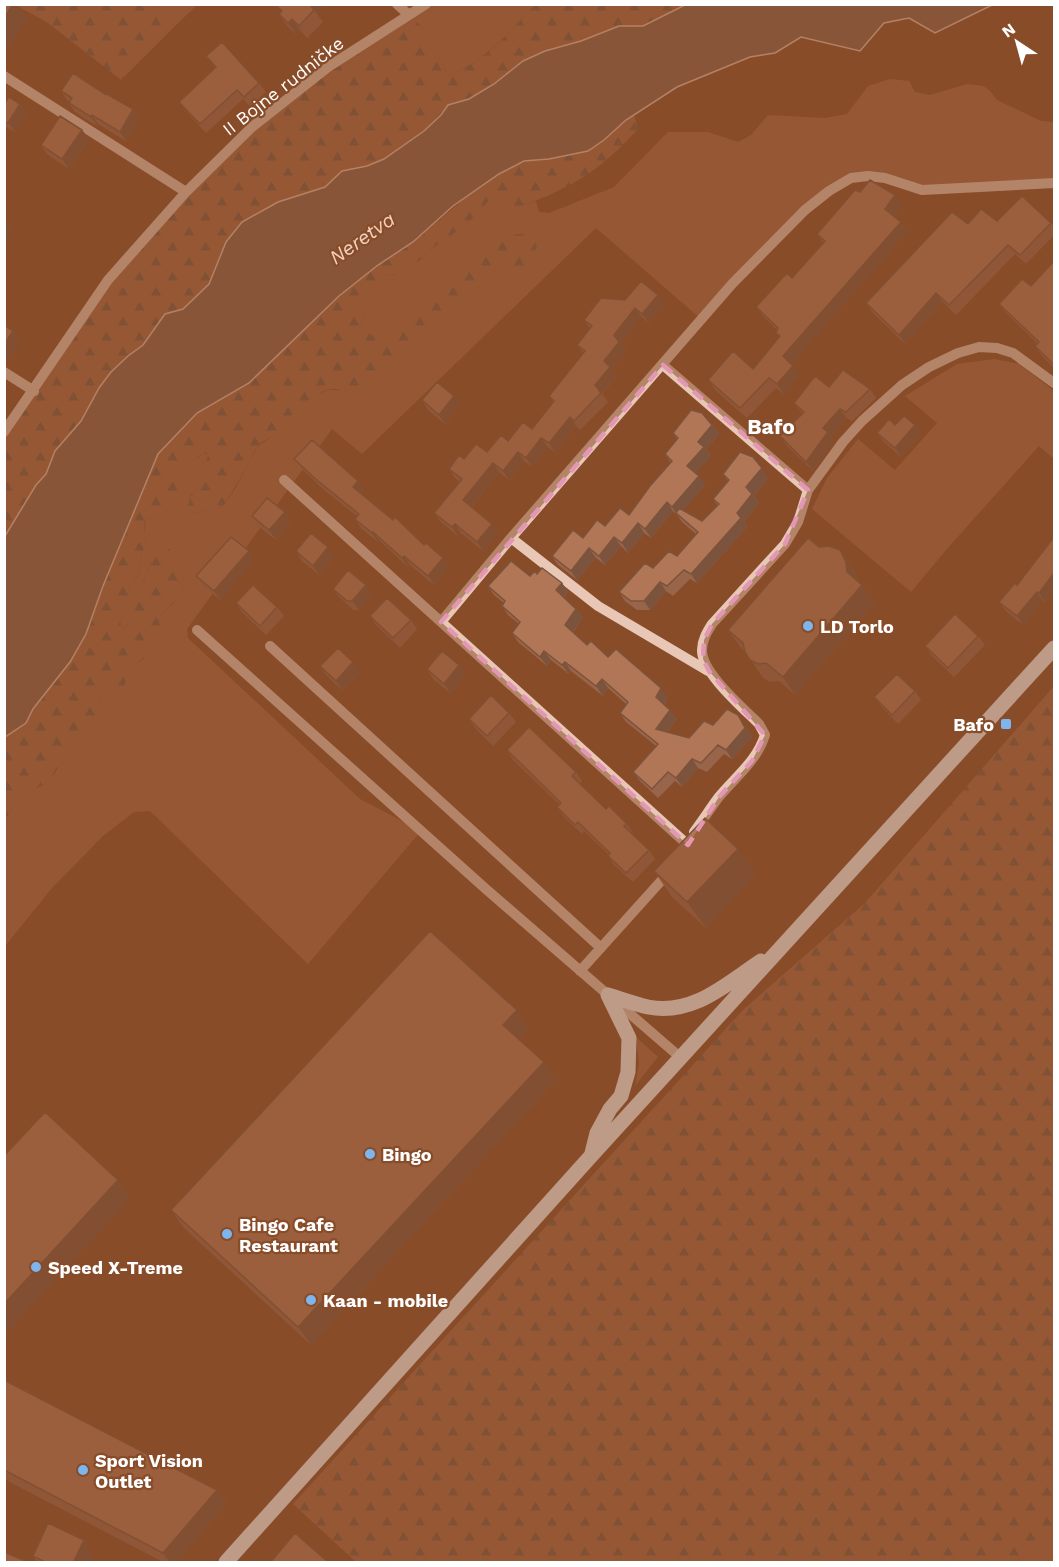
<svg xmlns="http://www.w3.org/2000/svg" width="1059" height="1567" font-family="'Work Sans',sans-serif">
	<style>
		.grass { fill: #a66541 }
		.forest { fill: url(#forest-firs) }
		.water { fill: #8b6149; stroke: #e8c0ab; stroke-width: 1.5 }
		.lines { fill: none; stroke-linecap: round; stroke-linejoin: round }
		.minor { stroke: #e8c7b6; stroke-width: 10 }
		.major { stroke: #fefaf8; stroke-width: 15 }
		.wall { fill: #98654a }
		.shaded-wall { fill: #7c533c }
		.building { fill: #b17656; stroke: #7c533c; stroke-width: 1.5 }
		.marked { fill: none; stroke: #e497b5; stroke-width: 4.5; stroke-dasharray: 12 8; stroke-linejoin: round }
		.poi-dot { fill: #7db5ef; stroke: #884c29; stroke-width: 2 }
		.labels { text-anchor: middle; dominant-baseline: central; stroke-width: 4.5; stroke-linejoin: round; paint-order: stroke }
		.street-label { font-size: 18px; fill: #fff; stroke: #884c29 }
		.poi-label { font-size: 18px; font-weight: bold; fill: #fff; stroke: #884c29; text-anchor: start }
		.water-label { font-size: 20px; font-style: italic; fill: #efd1c2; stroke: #884c29 }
		.quarter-label { font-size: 21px; font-weight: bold; fill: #fff; stroke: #884c29 }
	</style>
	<defs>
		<pattern id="forest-firs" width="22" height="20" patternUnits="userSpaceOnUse" patternTransform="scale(1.5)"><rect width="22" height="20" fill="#a66541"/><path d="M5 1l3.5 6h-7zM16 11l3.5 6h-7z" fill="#795846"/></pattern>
	</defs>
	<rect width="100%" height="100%" fill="#884c29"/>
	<path class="grass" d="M150 5H197L175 26Z
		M426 5H535C508 33 485 61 448 76L428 33 409 15Z
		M890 79 909 81 915 92 930 95 967 84 983 86 989 90 997 100 1041 121 1053 122 1054 120V183L942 189 868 176 829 191 701 319 596 228 362 454 332 429 187 629 188 638 360 799 421 831 308 964 150 811 134 812 103 836 52 888 5 946V819L19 799 49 781 86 728 99 708 100 694 108 689 117 695 122 692 127 675 135 665 144 658 159 624 160 616 174 602 183 589 173 568V552L151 562 141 586 134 597V616L124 630 120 624 129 589 140 571 142 552 147 540C142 527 144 514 159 511 171 492 184 462 205 453L208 455 207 480 191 495 188 511 196 513 222 507 235 489 258 446 271 437 288 416 314 395 329 390H363L377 380 418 340 461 304 477 287 499 271 467 266 449 277 442 292 377 338 364 331 361 324 366 308 365 297 387 274 394 275 423 258 428 251 468 223 491 198 502 201 511 209 536 201 539 212 549 213 614 187 668 132H708L738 142 751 135 768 115 825 118 847 114 868 86Z
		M994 359 1019 364 1054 391V459L1039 446 946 550 911 592 812 509 827 478 858 439 895 470 937 423 905 396 957 364Z
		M636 1037 658 1057 635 1086 639 1064Z
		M1054 1540V1562H1013Z"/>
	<path class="forest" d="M16 5H150L175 26 121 80 48 23Z
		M535 5H687L643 26H619L581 41 545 51 523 61 494 84 469 99 448 105 424 131 384 159 367 166 342 171 325 187 307 193 226 242 209 284 183 309 165 315 143 345 128 356 99 388 81 421 55 451 46 474 36 485 5 536V432L108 280 252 127 409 15 428 33 448 76C486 61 508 33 535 5Z
		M634 115 638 129C599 172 566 192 511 209L502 201 491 198 468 223 428 251 423 258 400 275 387 274 366 297V308L361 324 364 331 377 338 441 292V285L449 277 511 234H529L534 239 537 248 527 258 525 269 499 271 477 287 461 304 418 340 377 380 363 390 349 394C323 374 288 419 273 435 269 439 261 441 258 446 254 450 252 458 249 463 240 478 232 493 222 507L196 513 188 511C187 496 197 490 206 480L202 472 208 456 205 453 198 456 182 474 186 480C183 489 181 496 175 502 161 516 135 510 147 539L142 552 140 571 129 589 120 624 124 630 134 616V597L141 586 157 549 163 545 173 552V568L183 589 174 602 160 616 159 624 164 631 155 647 135 665 128 675 122 692 117 695 108 689 100 694 99 708 86 728 49 781 19 799 5 819V737L26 723 33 709 70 662 86 634 103 586 158 454 197 413 217 400 293 341 339 296 378 265 413 242 471 193 499 174 524 161 549 159 588 151Z
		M1054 686V1540L1013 1562H356L293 1504 743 1010 865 903Z"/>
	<path class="water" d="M687 4 1007 5H992L935 33 909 18 884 23 860 51 801 37 775 53 750 57 677 87 626 120 604 140 588 151 549 159 524 161 499 174 453 206 413 242 378 265 339 296 249 383 197 413 158 454 103 586 86 634 70 662 33 709 26 723 5 737V536L36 485 46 474 55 451 81 421 99 388 111 372 128 356 143 345 165 314 183 309 209 284 226 242 242 222 278 202 325 187 342 171 367 166 384 159 424 131 441 115 448 105 469 99 494 84 523 61 545 51 581 41 619 26H643Z"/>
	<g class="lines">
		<path class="minor" d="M397 4 409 15
			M4 76 186 192
			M663 365 808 490
			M4 372 34 391
			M4 432 108 280 186 192 252 127 328 67 426 4
			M284 480 688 845
			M511 538 598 606 708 671
			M441 622 511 538 732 284 805 210 829 191 851 178 868 176 885 178 922 190 1054 183
			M197 630 487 890 681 1058
			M270 646 601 948
			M694 832C702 821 710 809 718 798 735 777 757 761 765 735L759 724C743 708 701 672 702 650 702 640 707 632 712 624L785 544 798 522 808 490 843 442 862 421 902 385 929 367 958 353 979 347 997 348 1013 353 1054 383
			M580 971 670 871"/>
		<path class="major" d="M608 995C621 999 635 1004 648 1007 693 1016 726 984 761 961
			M592 1153 597 1133 610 1109 621 1096 628 1072 629 1038 608 995
			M226 1562 591 1156 1054 648"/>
	</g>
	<path class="wall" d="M279 4H326L317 14 323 22 307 38 301 31 297 35 288 27 279 14 282 12 277 6Z
		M206 56 259 83 266 92 250 106 243 99 206 133 186 111 179 102 215 68Z
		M61 91 139 118 126 141 98 124 97 126 75 112 69 103 70 102 67 100Z
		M4 104H20L26 113 15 132 4 126Z
		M82 130 89 139 69 169 47 154 41 145Z
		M860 192 902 205 894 216 908 231 791 364 800 376 783 394 776 388 747 418 715 390 708 380 753 369 779 337 776 333 777 330 763 316 756 307 792 278 823 243 817 234Z
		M997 221 1051 223 1054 227V235L1026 264 1015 254 956 315 943 302 905 344 873 313 866 303 968 224Z
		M1054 261V368L1041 355 1035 346 1037 343 1006 313 999 304 1031 286Z
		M601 298 664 305 649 323 642 317 621 344 626 351 612 369 617 376 602 394 608 402 580 430 576 426 555 453 548 447 532 467 524 461 509 480 499 472 472 507 499 533 483 551 461 533 458 536 441 522 434 513 460 482 455 478 449 469 464 459 487 452 532 429 553 402 549 396 583 353 577 345 590 329 584 320Z
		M829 387 870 389 876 398 852 421 847 418 831 436 834 441 813 471 787 446 780 436 802 413 794 403Z
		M422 400 460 405 445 424 428 410Z
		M712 425 719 434 706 449 711 456 695 473 705 485 683 510 702 521 718 506 713 499 728 481 723 474 768 478 754 496 759 503 744 522 747 527 697 583 690 579 673 596 666 591 650 610H637L625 601 619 592 653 568 677 556 696 534 682 522 678 516 673 511 651 538 644 533 628 553 621 546 605 565 596 558 577 580 558 565 552 556 605 526 629 515 671 463 665 454 677 439 673 433Z
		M877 433 921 434 901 457 884 442Z
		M294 459 358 481 364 491 362 494 449 567 434 585 410 565 408 567 380 541 378 542 361 528 355 519 357 516 324 490 301 468Z
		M285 512 291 522 276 540 258 526 252 516Z
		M1054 537V591L1045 603 1043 601 1023 625 1006 611 999 602 1017 585Z
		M819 547 840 550 853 568 859 582 862 585 875 603 795 695 779 681 770 682 763 678 745 651 741 648 728 630Z
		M249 551 255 560 220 600 203 586 196 576Z
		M296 551 335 556 319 575 302 561Z
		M537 574 562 583 568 592 564 598 576 609 583 618 573 632 587 645 608 657 668 698 664 704 677 719 667 732 689 738 713 725H744L752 737 732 759 724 754 707 772 698 768 682 787 675 781 658 798 640 781 633 772 656 746 626 722 620 713 626 704 608 688 603 696 571 671 569 674 551 660 547 666 518 642 512 633 519 624 508 615 502 606 504 603 494 595 488 586 530 576Z
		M333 589 372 594 359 610H354L340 598Z
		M236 603 277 607 284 616 266 635 242 612Z
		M370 616 411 620 417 629 400 648 376 625Z
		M978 636 985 645 954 677 931 655 925 646Z
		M320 666 360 672 342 690 327 676Z
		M427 669 466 674 450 693 433 679Z
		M915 691 921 700 898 724 881 706 874 697Z
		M509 713 516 722 493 746 475 728 469 719Z
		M507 750 576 772 582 781 580 784 606 809 627 824 633 833 632 834 649 850 655 859 633 882 614 865 608 856 609 855 584 831 582 834 564 817 557 807 560 805 513 760Z
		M654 871 756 875 706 928 672 897Z
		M529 1028 519 1039 556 1080 311 1345 184 1228 171 1210Z
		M4 1380 217 1490 227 1503 176 1563H165L4 1479Z
		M93 1553 89 1563H37L33 1556Z"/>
	<path class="shaded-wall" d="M13 4H18L28 19 4 55V18Z
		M308 4H326L317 14Z
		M292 19 301 31 297 35 288 23Z
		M20 104 26 113 15 132 8 123Z
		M133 109 139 118 126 141 120 132Z
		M92 115 98 124 97 126 91 117Z
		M82 130 89 139 69 169 62 159Z
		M895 195 902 205 892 219 885 209Z
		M4 219 12 230 4 250Z
		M901 222 908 231 790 366 783 356Z
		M936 293 943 302 905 344 899 335Z
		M658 295 664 305 649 323 642 314Z
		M635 308 642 317 621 344 626 351 612 369 617 376 601 394 595 385 614 335Z
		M5 321 12 330 4 327Z
		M13 331 20 340 4 364V345Z
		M793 366 800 376 783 394 777 384Z
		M454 396 460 405 445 424 439 415Z
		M840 409 847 418 831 436 834 441 813 471 806 462 823 428Z
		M570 417 576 426 555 453 549 443Z
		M712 425 719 434 706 449 711 456 694 475 687 466 698 442Z
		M915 425 921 434 901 457 895 448Z
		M541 438 548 447 532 467 526 458Z
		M518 452 524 461 509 480 503 471Z
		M493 463 499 472 470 509 463 500Z
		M762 468 768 478 754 496 759 503 744 522 747 527 697 583 691 574 737 513 746 487Z
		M699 476 705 485 679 515 676 513 678 516 672 507Z
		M358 481 364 491 360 496 353 487Z
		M667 502 673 511 651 538 645 529Z
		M285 512 291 522 276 540 269 530Z
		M638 523 644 533 628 553 622 543Z
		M455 524 461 533 458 536 452 527Z
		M492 524 499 533 483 551 477 542Z
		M373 532 380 541 378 542 372 533Z
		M614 537 621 546 605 565 599 556Z
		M328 547 335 556 319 575 313 566Z
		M589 548 596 558 577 580 571 571Z
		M840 550 853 568 858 580 859 589 862 585 875 603 795 695 783 677 847 572Z
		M249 551 255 560 220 600 214 591Z
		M404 556 410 565 408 567 402 558Z
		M443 558 449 567 434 585 428 576Z
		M1054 573V591L1045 603 1039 593Z
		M660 582 666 591 650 610 644 601Z
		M562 583 568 592 562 600 556 590Z
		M366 585 372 594 359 610 352 601Z
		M1037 592 1043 601 1023 625 1017 616Z
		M576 609 583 618 571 634 565 625Z
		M544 651 551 660 547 666 540 657Z
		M353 662 360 672 342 690 336 681Z
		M565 662 571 671 569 674 562 665Z
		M459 665 466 674 450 693 444 684Z
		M602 679 608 688 603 696 596 686Z
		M661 688 668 698 662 706 656 697Z
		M670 710 677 719 662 738 656 729Z
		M738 715 752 737 732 759 726 750Z
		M692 759 698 768 682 787 676 778Z
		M738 849 756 875 706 928 687 902Z
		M517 1010 529 1028 516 1043 503 1025Z
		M544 1062 556 1080 311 1345 298 1327Z
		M118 1180 131 1198 4 1336V1304Z
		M217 1490 227 1503 176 1563H170L163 1553Z
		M84 1540 93 1553 89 1563H73Z"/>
	<path class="building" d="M4 4H13L4 18Z
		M279 4H309L314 10 299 26 292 19 288 23 279 14 282 11 277 6Z
		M222 42 259 83 244 97 237 90 200 124 179 102 216 67 206 56Z
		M73 73 105 94V93L133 109 120 132 92 115 91 117 69 103 72 98 61 91Z
		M9 97 20 104 8 123 4 121V104Z
		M60 116 82 130 62 159 41 145Z
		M870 180 895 195 885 209 901 222 783 356 793 366 777 384 769 378 740 408 708 380 733 351 753 369 780 336 776 333 778 328 756 307 787 273 792 278 825 241 817 234 855 190 860 192Z
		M1022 196 1051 223 1020 255 1008 245 949 305 936 293 899 335 866 303 952 212 968 224 981 209 997 221Z
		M1054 261V365L1035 346 1039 342 999 304 1022 279 1031 286Z
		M641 281 658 295 642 314 635 308 614 335 619 342 604 361 610 367 595 385 601 393 574 421 570 417 549 443 541 438 526 458 518 452 503 471 493 463 463 500 492 524 477 542 455 524 452 527 434 513 462 479 449 469 459 455 464 459 476 444 487 452 501 435 508 441 523 422 532 429 554 401 549 396 585 351 577 345 592 326 584 320 601 298 625 300Z
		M4 325 13 331 4 345Z
		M843 370 870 389 846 412 840 409 823 428 828 432 806 462 780 436 804 412 794 403 815 376 829 387Z
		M437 382 454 396 439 415 422 400Z
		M691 410 702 413 712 425 698 442 704 447 687 466 699 476 672 507 667 502 645 529 638 523 622 543 614 537 599 556 589 548 571 571 552 556 573 530 583 538 597 520 605 526 620 508 629 515 650 486 672 461 665 454 678 438 673 433Z
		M904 416 915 425 895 448 877 433 889 419 895 425Z
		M312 440 358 481 353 487 393 520 395 517 424 545 426 543 443 558 428 576 404 556 402 558 373 532 372 533 355 519 359 514 318 481 294 459Z
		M740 452 753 457 762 468 746 487 752 494 737 513 741 518 691 574 684 570 667 586 660 582 644 601H631L619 592 645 563 653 568 669 551 677 556 698 532 676 513 679 508 702 521 719 504 713 499 729 480 723 474Z
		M267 498 285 512 269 530 252 516Z
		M311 533 328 547 313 566 296 551Z
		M231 537 249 551 214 591 196 576Z
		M1054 537V573L1039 593 1037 592 1017 616 999 602 1015 583 1017 585Z
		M808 538 819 547 829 546 840 550 846 562 847 572 862 585 783 677 766 663 758 664 750 660 745 652 743 643 728 630Z
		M511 561 530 576 535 571 537 574 542 568 562 583 556 590 576 609 565 625 587 645 591 641 608 657 616 649 661 688 656 697 670 710 656 729 689 738 704 721 713 725 727 709 738 715 745 728 726 750 718 745 701 763 692 759 676 778 668 772 652 789 633 772 658 744 620 713 628 702 602 679 596 686 565 662 562 665 544 651 540 657 512 633 520 622 502 606 505 601 488 586Z
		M348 570 366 585 352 601H347L333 589Z
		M253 585 277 607 260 626 236 603Z
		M387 598 411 620 393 638 370 616Z
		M955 614 978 636 948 668 925 646Z
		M338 648 353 662 336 681 320 666Z
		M442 651 459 665 444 684 427 669Z
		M897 674 915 691 892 715 874 697Z
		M491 695 509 713 487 736 469 719Z
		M529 727 576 772 572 776 606 809 609 806 627 824 624 826 649 850 626 873 608 856 610 853 578 822 575 825 557 807 561 803 507 750Z
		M705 818 738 849 687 902 654 871Z
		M430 931 517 1010 503 1025 544 1062 298 1327 171 1210Z
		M45 1112 118 1180 4 1304V1156Z
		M4 1380 217 1490 163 1553 4 1470Z
		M48 1523 84 1540 73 1563H47L33 1556Z
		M295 1533 329 1563H270Z
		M4 1552 28 1562V1563H4Z"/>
	<path d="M0 0H1059V1567H0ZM663 365 808 490 785 544 712 624 704 640 703 659 709 671 765 735 752 761 719 797 688 845 441 622Z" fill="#884c29" fill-opacity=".55" fill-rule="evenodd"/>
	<path class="marked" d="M663 365 808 490 785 544 712 624 704 640 703 659 709 671 765 735 752 761 719 797 688 845 441 622Z"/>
	<g class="poi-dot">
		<circle cx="808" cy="626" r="6"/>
		<rect x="1000" y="718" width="12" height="12" rx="3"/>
		<circle cx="370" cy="1154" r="6"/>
		<circle cx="227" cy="1234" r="6"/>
		<circle cx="36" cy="1267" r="6"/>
		<circle cx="311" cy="1300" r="6"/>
		<circle cx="83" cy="1470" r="6"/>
	</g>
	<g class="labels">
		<g class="street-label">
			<text transform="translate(283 86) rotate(-38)">II Bojne rudničke</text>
		</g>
		<g class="poi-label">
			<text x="820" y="626">LD Torlo</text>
			<text x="994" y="724" text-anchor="end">Bafo</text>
			<text x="382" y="1154">Bingo</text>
			<text x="239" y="1224">Bingo Cafe<tspan x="239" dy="21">Restaurant</tspan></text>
			<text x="48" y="1267">Speed X-Treme</text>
			<text x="323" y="1300">Kaan - mobile</text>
			<text x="95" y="1460">Sport Vision<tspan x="95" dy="21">Outlet</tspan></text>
		</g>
		<g class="water-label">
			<text transform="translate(362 238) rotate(-35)">Neretva</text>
		</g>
		<g class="quarter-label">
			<text x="771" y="426">Bafo</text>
		</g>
	</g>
	<rect width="1059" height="1567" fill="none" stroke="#ffffff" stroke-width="12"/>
	<g transform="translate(1017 42) rotate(324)" stroke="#884c29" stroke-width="4.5" paint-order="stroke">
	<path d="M0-4.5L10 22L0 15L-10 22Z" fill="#ffffff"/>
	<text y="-9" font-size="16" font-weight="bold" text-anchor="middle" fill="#ffffff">N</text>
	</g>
</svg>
